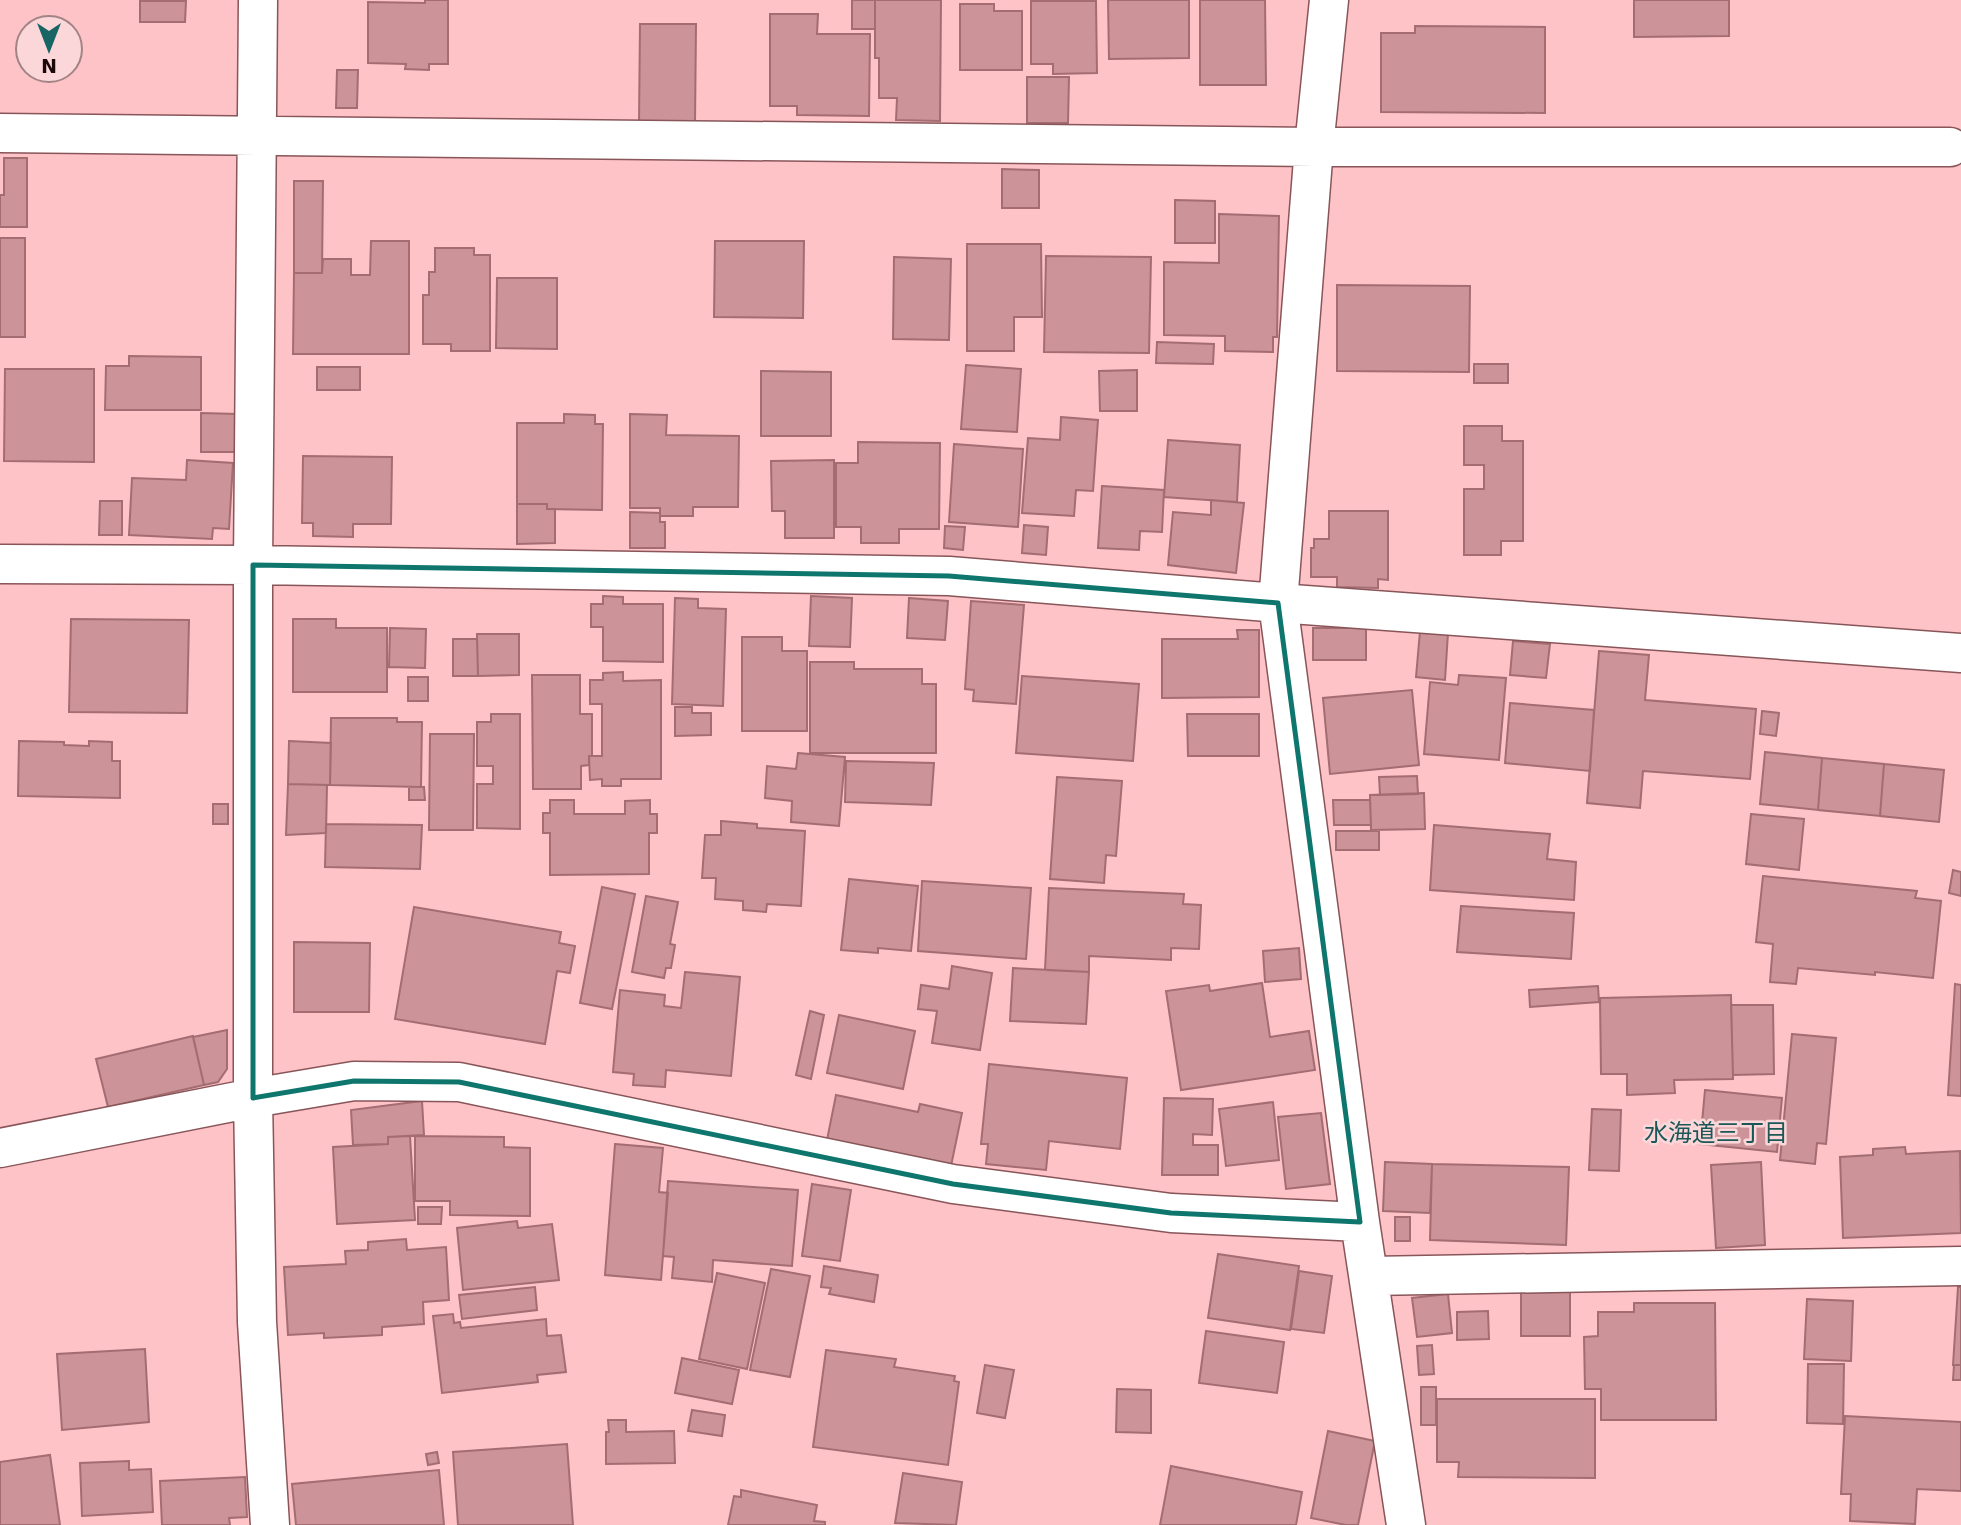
<svg xmlns="http://www.w3.org/2000/svg" width="1961" height="1525" font-family="'DejaVu Sans','Noto Sans JP',sans-serif">
	<style>
		.building { fill: #cc9498; stroke: #a36d72; stroke-width: 2 }
		.lines { fill: none; stroke-linecap: round; stroke-linejoin: round }
		.minor-casing { stroke: #885559; stroke-width: 41 }
		.minor { stroke: #fff; stroke-width: 38 }
		.marked { fill: none; stroke: #0f766e; stroke-width: 5; stroke-linejoin: round }
		.labels { text-anchor: middle; dominant-baseline: central; stroke-width: 5; stroke-linejoin: round; paint-order: stroke }
		.neighbourhood-label { font-size: 24px; fill: #1b5756; stroke: #fcd7d9 }
	</style>
	<rect width="100%" height="100%" fill="#fec3c7"/>
	<path class="building" d="M425 0H448V64H429V70L405 69 406 64 368 63V2L425 3Z
		M852 0H875V29H852Z
		M875 0H941L940 121 896 120 897 98H879V58H875Z
		M1108 0H1189V58L1109 59Z
		M1200 0H1265L1266 85H1200Z
		M1634 0H1729V36L1634 37Z
		M140 1H186L185 22H140Z
		M1031 1H1096L1097 73 1053 74V64H1031Z
		M960 4H994V11H1022V70H960Z
		M770 14H818L817 34H870L869 116 797 115V106H770Z
		M640 24H696L695 125 639 124Z
		M1415 26 1545 27V113L1381 112V33H1415Z
		M337 70H358L357 108H336Z
		M1027 77H1069L1068 123H1027Z
		M4 158H27V227H0V195H4Z
		M1002 169 1039 170V208H1002Z
		M294 181H323L322 273H294Z
		M1175 200 1215 201V243H1175Z
		M1219 214 1279 216 1277 337H1273V352L1225 351V336L1164 335V262L1219 263Z
		M0 238H25V337H0Z
		M371 241H409V354H293L294 273H322L323 259H351V275H370Z
		M715 241H804L803 318 714 317Z
		M967 244H1041L1042 317H1014V351H967Z
		M435 248H474V255H490V351H451V344H423V295H429V272H435Z
		M1046 256 1151 257 1149 353 1044 352Z
		M894 257 951 259 949 340 893 339Z
		M497 278H557V349L496 348Z
		M1337 285 1470 286 1469 372 1337 371Z
		M1157 342 1214 344 1213 364 1156 363Z
		M129 356 201 357V410H105L106 366H129Z
		M1474 364H1508V383H1474Z
		M966 365 1021 369 1017 432 961 429Z
		M317 367H360V390H317Z
		M5 369H94V462L4 461Z
		M1137 370V411H1100L1099 371Z
		M761 371 831 372V436H761Z
		M201 413 238 414 237 452H201Z
		M564 414 595 415V424H603L602 510 547 509V504H517V423H564Z
		M630 414 667 415 666 435 739 436 738 507H693V516H660V508H630Z
		M1061 417 1098 420 1093 491 1076 490 1074 516 1022 513 1028 438 1060 440Z
		M1464 426H1502V441H1523V541H1501V555H1464V489H1484V465H1464Z
		M1168 440 1240 445 1237 502 1164 497Z
		M858 442 940 443 939 529H899V543H861V527H836V463H858Z
		M954 444 1023 449 1018 527 949 522Z
		M303 456 392 457 391 524H353V537L313 536V523H302Z
		M187 460 233 463 229 529 213 528 212 539 129 535 132 478 186 480Z
		M834 460V538H785V511H772L771 461Z
		M1102 486 1164 490 1162 532 1140 531 1139 550 1098 548Z
		M1211 500 1244 503 1236 573 1168 565 1173 512 1211 515Z
		M100 501H122V535H99Z
		M517 504H547V509H555V543L517 544Z
		M1329 511H1388V580L1378 579V588L1337 587V577H1311V548H1314V539H1329Z
		M630 512 660 513V522H665V548H630Z
		M1024 525 1048 527 1046 555 1022 553Z
		M945 526 965 527 963 550 944 548Z
		M603 596 623 597V604H663V662L603 661V627H591V604H603Z
		M811 596 852 598 850 647 809 646Z
		M675 598 698 599V608L726 609 723 706 672 704Z
		M909 598 948 601 945 640 907 638Z
		M971 601 1024 605 1016 704 973 701 974 690 965 689Z
		M71 619 189 620 187 713 69 712Z
		M293 619H336V628H387V692H293Z
		M390 628 426 629 425 668 389 667Z
		M1313 628H1366V660H1313Z
		M1237 630H1259V697L1162 698V639H1238Z
		M1420 631 1448 633 1445 680 1416 677Z
		M477 634H519V675L478 676Z
		M742 637H782V651H807V731H742Z
		M453 639H477L478 676H453Z
		M1513 641 1550 644 1546 678 1510 675Z
		M1599 651 1649 655 1645 700 1756 709 1750 779 1643 771 1640 808 1587 803Z
		M810 662H854V669H922V684H936V753H810Z
		M623 672V681L661 680V779H621V786H602V779L590 780 589 756H602V704H590V680H603V673Z
		M532 675H580V714H592V756H589V765L581 766V789H533Z
		M1459 675 1506 678 1499 760 1424 754 1430 682 1458 685Z
		M1022 676 1139 684 1133 761 1016 753Z
		M408 677H428V701H408Z
		M1412 690 1419 765 1330 774 1323 698Z
		M1510 703 1594 710 1590 771 1505 763Z
		M675 707H692V713H711V735L675 736Z
		M1762 711 1779 713 1776 736 1760 734Z
		M491 714H520V829L477 828V784H493V766H477V722H491Z
		M1187 714H1259V756H1188Z
		M331 718H397V722H422L421 787 330 785Z
		M430 734H474L473 830H429Z
		M19 741 64 742V745L89 746V741L112 742V761H120V798L18 796Z
		M289 741 331 743 330 785 288 784Z
		M1765 752 1822 758 1818 810 1760 804Z
		M798 753 845 757 839 826 791 822 792 801 765 798 767 766 796 769Z
		M1822 758 1884 764 1880 816 1818 810Z
		M846 761 934 763 931 805 845 802Z
		M1884 764 1944 770 1939 822 1880 816Z
		M1417 776 1418 794 1380 795 1379 777Z
		M1057 777 1122 781 1116 856 1106 855 1104 883 1050 879Z
		M288 784 327 785 326 833 286 835Z
		M409 787H424L425 800H409Z
		M1424 793 1425 829 1371 830 1370 795Z
		M550 800H574V814H625V801L650 800V814H657V833H649V874L550 875V833H543V813H550Z
		M1333 800H1370L1371 825H1334Z
		M213 804H228V824H213Z
		M1751 814 1804 819 1799 870 1746 864Z
		M721 821 757 824V828L805 831 801 906 767 904 766 912 743 910V901L715 899 716 878H702L705 835H721Z
		M326 824 422 825 420 869 325 867Z
		M1434 825 1550 834 1547 859 1576 862 1574 900 1430 890Z
		M1336 831H1379V850H1336Z
		M1953 870 1961 872V896L1949 893Z
		M1763 876 1917 891 1915 898 1941 901 1933 978 1875 972V975L1798 968 1796 984 1770 982 1773 944 1756 942Z
		M849 879 918 886 911 951 878 948V953L841 950Z
		M922 881 1031 888 1026 959 918 951Z
		M602 887 635 894 612 1009 580 1003Z
		M1049 888 1184 894 1183 904 1201 905 1199 949 1171 948V960L1089 956V972L1045 970Z
		M646 896 678 902 670 944 675 945 671 968H666L664 978 632 972Z
		M1461 906 1574 913 1571 959 1457 952Z
		M414 907 561 932 559 943 575 946 570 973 557 971 545 1044 395 1019Z
		M294 942 370 943 369 1012H294Z
		M1299 948 1301 979 1265 982 1263 951Z
		M952 966 992 973 980 1050 932 1043 937 1011 918 1009 921 985 949 989Z
		M1013 968 1089 972 1086 1024 1010 1021Z
		M685 972 740 977 731 1076 666 1070 665 1087 633 1085 634 1074 613 1072 620 990 665 995 664 1006 681 1008Z
		M1262 983 1270 1037 1309 1031 1315 1070 1181 1090 1166 991 1209 985 1210 991Z
		M1955 984 1961 985V1096L1948 1095Z
		M1598 986 1599 1002 1530 1007 1529 990Z
		M1731 995 1733 1079 1674 1080 1675 1093 1627 1095V1074H1601L1600 998Z
		M1731 1005H1773L1774 1074 1733 1075Z
		M810 1011 824 1015 811 1079 796 1075Z
		M839 1015 915 1031 903 1089 827 1073Z
		M227 1030V1069L218 1082 204 1085 193 1037Z
		M1792 1034 1836 1038 1826 1144 1817 1143 1815 1164 1780 1160Z
		M193 1036 204 1085 108 1107 96 1059Z
		M989 1064 1127 1078 1120 1149 1049 1141 1046 1170 986 1164 988 1144H981Z
		M1705 1090 1782 1098 1777 1152 1700 1144Z
		M836 1095 918 1112 920 1104 962 1113 951 1166 827 1140Z
		M1164 1098 1213 1099 1212 1135 1193 1134V1145H1218V1175H1162Z
		M422 1101 424 1135 388 1137V1144L353 1145 351 1110Z
		M1273 1102 1279 1160 1226 1166 1219 1109Z
		M1592 1109 1621 1110 1619 1171 1589 1170Z
		M1321 1113 1330 1184 1286 1189 1278 1117Z
		M410 1136 415 1220 337 1224 333 1147 388 1144V1137Z
		M415 1136 504 1137V1147L530 1148V1216L450 1215V1201H415Z
		M615 1144 663 1148 659 1192 668 1193 661 1280 605 1275Z
		M1905 1147 1906 1154 1960 1151 1961 1233 1843 1238 1840 1157 1873 1155V1149Z
		M1385 1162 1432 1164 1430 1213 1383 1211Z
		M1761 1162 1765 1245 1716 1248 1711 1165Z
		M1432 1164 1569 1167 1566 1245 1430 1240Z
		M668 1181 798 1190 792 1266 713 1260 712 1282 672 1278 674 1257 663 1256Z
		M812 1184 851 1190 840 1261 802 1256Z
		M418 1207H442L441 1224H418Z
		M1395 1217H1410V1241H1395Z
		M517 1221 518 1228 552 1224 559 1280 463 1290 457 1228Z
		M406 1239 407 1250 446 1247 449 1300 423 1302 424 1324 382 1327V1335L324 1338V1333L288 1335 284 1267 346 1264 345 1251 368 1250V1242Z
		M1218 1254 1299 1266 1290 1330 1208 1318Z
		M824 1266 878 1275 874 1302 829 1294 831 1288 821 1287Z
		M771 1269 810 1276 790 1377 750 1370Z
		M1299 1271 1332 1276 1324 1333 1291 1329Z
		M717 1273 765 1283 747 1369 699 1359Z
		M535 1287 537 1310 462 1319 459 1295Z
		M1958 1287H1961V1365H1953Z
		M1570 1289V1336H1521V1290Z
		M1448 1294 1452 1333 1417 1337 1412 1298Z
		M1807 1299 1853 1301 1851 1361 1804 1359Z
		M1634 1303H1715L1716 1420H1601V1389H1585L1584 1337 1598 1336V1312H1634Z
		M1488 1311 1489 1339 1457 1340V1312Z
		M453 1314 454 1323 460 1322 461 1328 546 1319 547 1336 561 1335 566 1372 537 1375 538 1382 442 1393 433 1316Z
		M1206 1331 1284 1342 1277 1393 1199 1383Z
		M1432 1345 1434 1374 1419 1375 1417 1346Z
		M145 1349 149 1422 62 1430 57 1354Z
		M826 1350 896 1359 894 1367 955 1376 954 1381 959 1382 948 1465 813 1447Z
		M682 1358 739 1370 732 1404 675 1393Z
		M1808 1364H1844L1843 1424 1807 1423Z
		M985 1365 1014 1370 1005 1418 977 1413Z
		M1954 1365H1961V1380H1953Z
		M1421 1387H1436V1425H1421Z
		M1117 1389 1151 1390V1433L1116 1432Z
		M1437 1399H1595V1478L1458 1477 1459 1462H1437Z
		M692 1410 725 1415 722 1436 688 1431Z
		M1845 1416 1961 1422V1491L1917 1489 1915 1524 1850 1521 1851 1494H1841Z
		M608 1420H626V1432L674 1431 675 1463 606 1464V1432H609Z
		M1328 1431 1375 1441 1358 1525H1346L1311 1518Z
		M567 1444 573 1525H458L453 1452Z
		M437 1452 439 1463 428 1465 426 1454Z
		M50 1455 60 1525H0V1462Z
		M129 1461V1470L151 1469 153 1512 82 1516 80 1463Z
		M1171 1466 1302 1492 1296 1525H1160Z
		M439 1470 444 1525H296L292 1484Z
		M903 1473 962 1482 956 1525 895 1523Z
		M245 1477 247 1517 229 1518 230 1525H162L160 1481Z
		M741 1490 817 1505 814 1521 825 1522V1525H728L734 1496 741 1497Z"/>
	<g class="lines">
		<defs>
			<path id="minor" d="M258 0 253 565V1098L257 1322 270 1525
				M1329 0 1314 147 1278 603 1360 1222 1406 1525
				M0 133 1314 147H1950
				M0 564 253 565 949 576 1278 603 1961 653
				M0 1148 253 1098 354 1081 459 1082 953 1184 1171 1213 1360 1222
				M1370 1276 1961 1266"/>
		</defs>
		<use href="#minor" class="minor-casing"/>
		<use href="#minor" class="minor"/>
	</g>
	<path class="marked" d="M253 565 949 576 1278 603 1360 1222 1171 1213 953 1184 459 1082 354 1081 253 1098Z"/>
	<g class="labels">
		<g class="neighbourhood-label">
			<text x="1716" y="1133">水海道三丁目</text>
		</g>
	</g>
	<g transform="translate(49 49) rotate(180)"><circle r="33" fill="#fcd7d9" stroke="#a28486" stroke-width="2"/>
	<path d="M0-5L12 26L0 18L-12 26Z" fill="#176564"/>
	<text y="-10" font-size="19" font-weight="bold" text-anchor="middle" fill="#1b080a">N</text>
	</g>
</svg>
